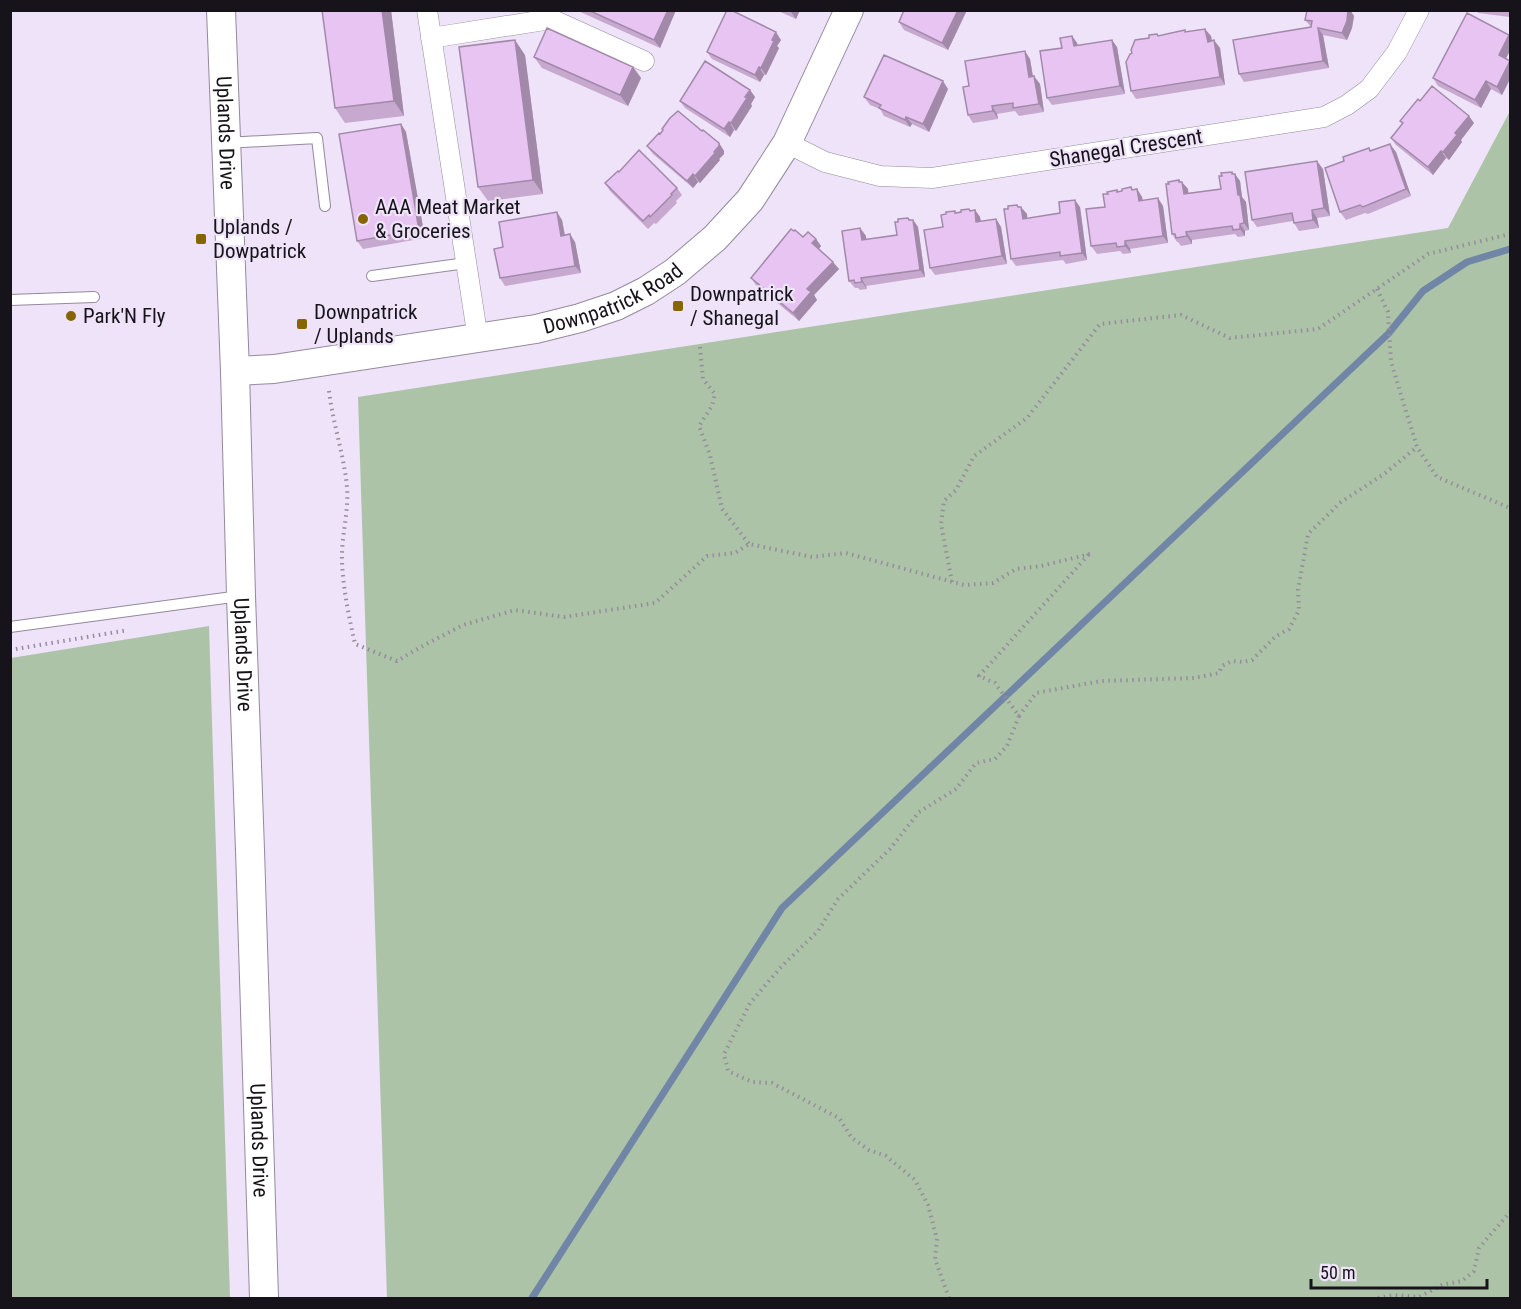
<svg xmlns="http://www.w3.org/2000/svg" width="1521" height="1309" font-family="'Roboto Condensed',sans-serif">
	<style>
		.green { fill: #acc3a7 }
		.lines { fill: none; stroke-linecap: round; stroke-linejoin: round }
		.stream { stroke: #7186a7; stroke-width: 7 }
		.lane-casing { stroke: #94899d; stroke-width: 12 }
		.street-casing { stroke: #94899d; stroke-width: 21 }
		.secondary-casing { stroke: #94899d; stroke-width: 30 }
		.path { stroke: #958d9c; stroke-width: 4; stroke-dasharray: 1.5 4.5; stroke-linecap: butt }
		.lane { stroke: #fff; stroke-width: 10 }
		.street { stroke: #fff; stroke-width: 20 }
		.secondary { stroke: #fff; stroke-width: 28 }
		.wall { fill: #c7a9cf }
		.shaded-wall { fill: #a289a9 }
		.building { fill: #e7c4f1; stroke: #a289a9; stroke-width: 1.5 }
		.poi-dot { fill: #866500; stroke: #eee3f8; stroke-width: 2 }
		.labels { text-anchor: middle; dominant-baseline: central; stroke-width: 4.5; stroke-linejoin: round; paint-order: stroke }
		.street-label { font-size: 21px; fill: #17131a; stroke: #eee3f8 }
		.poi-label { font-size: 21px; fill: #17131a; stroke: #eee3f8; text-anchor: start }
	</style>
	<rect width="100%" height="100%" fill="#eee3f8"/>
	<path class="green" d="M1510 111V1298H387L358 397 1448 228Z
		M209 626 230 1298H11V658Z"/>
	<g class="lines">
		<path class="stream" d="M532 1298 782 908 1388 334 1423 291 1467 262 1510 249"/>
		<defs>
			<path id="lane" d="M226 143 317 138 325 206
				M372 276 466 263
				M10 300 94 297
				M10 627 240 596"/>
			<path id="street" d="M427 10 478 339
				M431 38 551 19 644 61
				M787 143 825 162 880 176 932 178 1324 117 1347 105 1369 89 1397 52 1419 10"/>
			<g id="secondary">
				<path id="s1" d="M221 10 235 371 241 596 250 850 264 1298"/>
				<path id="s2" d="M235 371 274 369 536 329 580 318 616 306 646 291 675 272 715 238 750 200 787 143 849 10"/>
			</g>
		</defs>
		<use href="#lane" class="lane-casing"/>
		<use href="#street" class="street-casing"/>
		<use href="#secondary" class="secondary-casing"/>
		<path class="path" d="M1377 289 1388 312 1391 362 1417 447 1437 477 1510 508
			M700 347 703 379 715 394 712 406 699 426 710 455 722 509 749 544
			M329 391C333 424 344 455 347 487 349 512 341 537 342 561 343 589 349 617 355 644L397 661 419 648 463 625 515 610 564 617 655 603 707 556 735 553 749 544 812 557 846 553 964 585 993 583 1016 569 1041 566 1090 554
			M952 582 941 524 944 501 956 490 974 456 1027 418 1100 324 1181 315 1230 338 1318 329 1428 254 1510 234
			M10 650 128 630
			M1019 716 1036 693 1101 681 1194 678 1219 673 1222 666 1232 661 1243 662 1252 660 1276 636 1289 629 1299 610 1298 590 1308 534 1341 502 1384 474 1417 447
			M949 1298 935 1259 937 1239 928 1205 915 1180 886 1156 869 1150 852 1138 839 1118 772 1083 752 1082 728 1071 724 1054 750 1003 781 967 818 931 838 899 890 849 919 812 956 789 976 763 995 759 1007 746 1019 716 995 683 979 676 1090 553
			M1378 1298 1394 1295 1419 1297 1442 1285 1462 1281 1474 1271 1479 1248 1510 1212"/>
		<use href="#lane" class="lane"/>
		<use href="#street" class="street"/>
		<use href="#secondary" class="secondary"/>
	</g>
	<path class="wall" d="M391 10 404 116 345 123 335 108Z
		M576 10H676L660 48Z
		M776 10H800L796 19Z
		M967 10 948 50 904 30 899 22Z
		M1307 10H1350L1354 16 1352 28 1347 40 1323 35 1329 68 1244 82 1239 74 1311 27 1305 20Z
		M1476 10H1510V17L1478 13Z
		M1186 32 1211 36 1212 41 1220 48 1225 85 1136 99 1131 91 1132 53 1149 38 1157 34 1158 36Z
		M1072 36 1077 43 1078 45 1117 47 1125 94 1052 105 1047 98 1062 48Z
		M781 40 777 46 779 48 766 75H764L760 82 712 59 707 52Z
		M525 55 543 194 488 201 478 187Z
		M534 57 633 67 641 78 628 106 542 68Z
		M1506 58 1510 61V79L1502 95 1491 89 1481 108 1438 86 1433 78Z
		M1030 59 1033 76 1040 84 1044 112 1019 116 1015 111 997 114 998 119 973 123 968 115 969 86Z
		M948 89 929 132 912 124 910 127 884 116 880 109 870 105 864 97Z
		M750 90 755 97 751 104 752 106 736 131 734 130 730 137 685 108 680 101Z
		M1420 101 1474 123 1461 140 1462 142 1449 160 1446 158 1433 175 1396 145 1391 138 1402 124 1400 121Z
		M401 124 406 132 425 238 363 249 357 241Z
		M702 131 719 143 724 151V154L719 159 720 160 700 183 698 182 693 188 653 154 647 146 660 134Z
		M1369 148 1371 151 1396 152 1411 196 1368 214 1365 213 1346 220 1340 212 1344 161Z
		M1323 169 1330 216 1317 218 1319 228 1299 231 1294 223 1293 221 1257 227 1252 220Z
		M619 172 677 188 682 195 676 201 677 203 656 224 654 223 648 229 610 191 605 183Z
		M1232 172 1240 181 1242 197 1246 202 1249 230 1245 231V236L1238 237 1235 234 1192 240V244L1181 246 1178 242H1177L1172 234 1169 184 1179 180 1188 189V193L1221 189Z
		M1137 189 1142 197 1143 201 1163 206 1168 243 1130 249 1131 253 1123 254 1120 251 1097 254 1091 246 1105 207 1118 192Z
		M1019 207 1027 214V219L1060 213 1080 207 1087 260 1066 264 1063 260 1016 266 1011 259Z
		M975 210 980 217 981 222 996 219 1001 227 1007 264 935 275 930 268 943 227 970 211Z
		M908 218 910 220H913L918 227 925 277 866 286 867 289 860 290 858 288H855L849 281 860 228 866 236V239L897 235Z
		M562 220 565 235 575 242 581 273 505 286 500 278 503 247Z
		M794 231 803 237 816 239 821 246 819 249 839 269 814 295 817 300 799 321 756 285 751 278Z"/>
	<path class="shaded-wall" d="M382 10H391L404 116 394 101Z
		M668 10H676L660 48 654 40Z
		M791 10H800L796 19 791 12Z
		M958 10H967L948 50 942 43Z
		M1348 10H1350L1354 16 1352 28 1347 40 1342 33Z
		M1318 28 1323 35 1329 68 1323 61Z
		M1205 29 1211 36 1213 49 1208 42Z
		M776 32 781 40 777 46 779 48 766 75 761 68Z
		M1509 35 1510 37V51L1504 62 1499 55Z
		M1072 36 1077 43 1079 53 1074 46Z
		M515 40 525 55 543 194 533 180Z
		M1112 40 1117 47 1125 94 1120 86Z
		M1214 40 1220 48 1225 85 1220 77Z
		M1025 51 1030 59 1034 84 1029 77Z
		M1510 61V79L1502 95 1497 87Z
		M633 67 641 78 628 106 620 95Z
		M759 67 764 75 760 82 755 75Z
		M1034 76 1040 84 1044 112 1039 104Z
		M943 81 948 89 929 132 923 124Z
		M1486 81 1491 89 1481 108 1475 100Z
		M750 90 755 97 751 104 752 106 736 131 731 123Z
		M992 106 997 114 998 119 993 111Z
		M1469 116 1474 123 1461 140 1462 142 1449 160 1443 152 1455 133Z
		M906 117 912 124 910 127 905 120Z
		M729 122 734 130 730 137 724 129Z
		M401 124 406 132 425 238 419 230Z
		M719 143 724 151V154L719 159 720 160 700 183 695 176 714 152Z
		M1390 144 1396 152 1411 196 1406 189Z
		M1441 151 1446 158 1433 175 1428 167Z
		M1317 161 1323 169 1330 216 1324 208Z
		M1232 172 1235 178V174L1240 181 1242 197 1246 202 1249 230 1244 223Z
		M693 174 698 182 693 188 687 181Z
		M1179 180 1183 186 1182 182 1188 189 1189 201 1184 194Z
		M1137 189 1142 197 1144 209 1139 201Z
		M1158 198 1163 206 1168 243 1163 236Z
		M1075 200 1080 207 1087 260 1082 253Z
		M1017 205 1022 212 1021 207 1027 214 1028 227 1023 219Z
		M975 210 980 217 982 230 976 222Z
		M1312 210 1317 218 1319 228 1313 220Z
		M557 212 562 220 566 243 561 236Z
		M908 218 914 225 913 220 918 227 925 277 920 270Z
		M996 219 1001 227 1007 264 1002 256Z
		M1240 224 1245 231V236L1240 229Z
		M860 228 866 236 867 247 862 240Z
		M1186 232 1192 240V244L1187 236Z
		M570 234 575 242 581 273 575 266Z
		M816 239 821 246 817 251 812 243Z
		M1125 241 1130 249 1131 253 1125 246Z
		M833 262 839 269 814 295 817 300 799 321 793 313 807 289Z
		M861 278 866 286 867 289 862 282Z"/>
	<path class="building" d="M322 10H382L394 101 335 108Z
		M588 10H668L654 40Z
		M727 10H731L776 32 772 40 774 41 761 68 759 67 755 75 707 52Z
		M904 10H958L942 43 899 22Z
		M1307 10H1348L1347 21 1342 33 1318 28 1323 61 1239 74 1233 40 1311 27 1312 21 1305 20Z
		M1467 13 1509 35 1499 55 1510 61 1497 87 1486 81 1475 100 1433 78Z
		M547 28 633 67 620 95 534 57Z
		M1205 29 1208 42 1214 40 1220 77 1131 91 1126 62 1130 54 1132 53 1131 50 1135 40 1149 38V35L1157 34 1158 36 1185 30V32Z
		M1072 36 1074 46 1112 40 1120 86 1047 98 1040 51 1062 48 1060 38Z
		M515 40 533 180 478 187 459 47Z
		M1025 51 1029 77 1034 76 1039 104 1013 108V103L992 106 993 111 968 115 963 87 969 86 965 61Z
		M884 55 943 81 923 124 906 117 905 120 879 108 881 105 864 97Z
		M705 61 750 90 745 97 747 98 731 123 729 122 724 129 680 101Z
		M1432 86 1469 116 1455 133 1457 135 1443 152 1441 151 1428 167 1391 138 1403 123 1400 121 1418 99 1420 101Z
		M678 111 702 131 703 130 719 143V146L714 152 715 153 695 176 693 174 687 181 647 146 659 133 660 134 663 130 662 129 670 118Z
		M401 124 419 230 357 241 339 134Z
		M1390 144 1406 189 1363 207 1360 205 1340 212 1325 168 1344 161 1343 157 1369 148 1370 151Z
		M639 150 677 188 671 194 672 195 650 217 649 215 643 221 605 183 618 171 619 172Z
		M1317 161 1324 208 1312 210 1313 220 1294 223 1292 213 1252 220 1245 172Z
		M1232 172V174H1235L1238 195H1240L1244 223 1240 224V229L1233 230 1232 226 1186 232 1187 236 1176 238 1175 234H1172L1166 184H1169L1168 182 1179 180V182H1182L1184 194 1221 189 1219 176H1222L1221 173Z
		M1131 187 1132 190 1137 189 1139 201 1158 198 1163 236 1125 241V246L1117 247 1116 243 1091 246 1086 209 1105 207 1103 194H1108L1107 192 1117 190V192L1122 191V189Z
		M1075 200 1082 253 1060 256V252L1011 259 1004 209H1008V206L1017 205 1018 207H1021L1023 219 1060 213 1059 202Z
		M969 209 970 211 975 210 976 222 996 219 1002 256 930 268 924 230 943 227 941 215 946 214V212L955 211V213L961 212V210Z
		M557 212 561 236 570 234 575 266 500 278 494 249 503 247 499 222Z
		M908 218 909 220H913L920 270 861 278 862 282 855 283 854 280 849 281 842 231 860 228 862 240 897 235 895 222H898V219Z
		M791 229 794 231 795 230 803 237 808 232 816 239 812 243 833 262 807 289 811 292 793 313 751 278Z"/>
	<g class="poi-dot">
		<circle cx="363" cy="219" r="6"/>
		<rect x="195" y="233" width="12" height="12" rx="3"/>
		<rect x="672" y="300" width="12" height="12" rx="3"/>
		<circle cx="71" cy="316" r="6"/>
		<rect x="296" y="318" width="12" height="12" rx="3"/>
	</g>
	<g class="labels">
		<g class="street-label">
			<text stroke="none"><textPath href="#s1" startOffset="123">Uplands Drive</textPath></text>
			<text transform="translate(1126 148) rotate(-9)">Shanegal Crescent</text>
			<text stroke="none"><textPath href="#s2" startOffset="387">Downpatrick Road</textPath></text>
			<text stroke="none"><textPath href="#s1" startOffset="645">Uplands Drive</textPath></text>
			<text stroke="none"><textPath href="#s1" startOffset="1131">Uplands Drive</textPath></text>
		</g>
		<g class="poi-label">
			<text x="375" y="207">AAA Meat Market<tspan x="375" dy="24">&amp; Groceries</tspan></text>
			<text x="213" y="227">Uplands /<tspan x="213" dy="24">Dowpatrick</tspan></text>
			<text x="690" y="294">Downpatrick<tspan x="690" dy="24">/ Shanegal</tspan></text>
			<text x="314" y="312">Downpatrick<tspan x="314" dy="24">/ Uplands</tspan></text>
			<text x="83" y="316">Park'N Fly</text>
		</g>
	</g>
	<rect width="1521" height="1309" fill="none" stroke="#17131a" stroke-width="24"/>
	<path d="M1311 1279v9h176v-9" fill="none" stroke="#17131a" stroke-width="3"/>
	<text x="1320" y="1279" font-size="18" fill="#17131a" stroke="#eee3f8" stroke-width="4.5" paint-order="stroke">50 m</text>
</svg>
